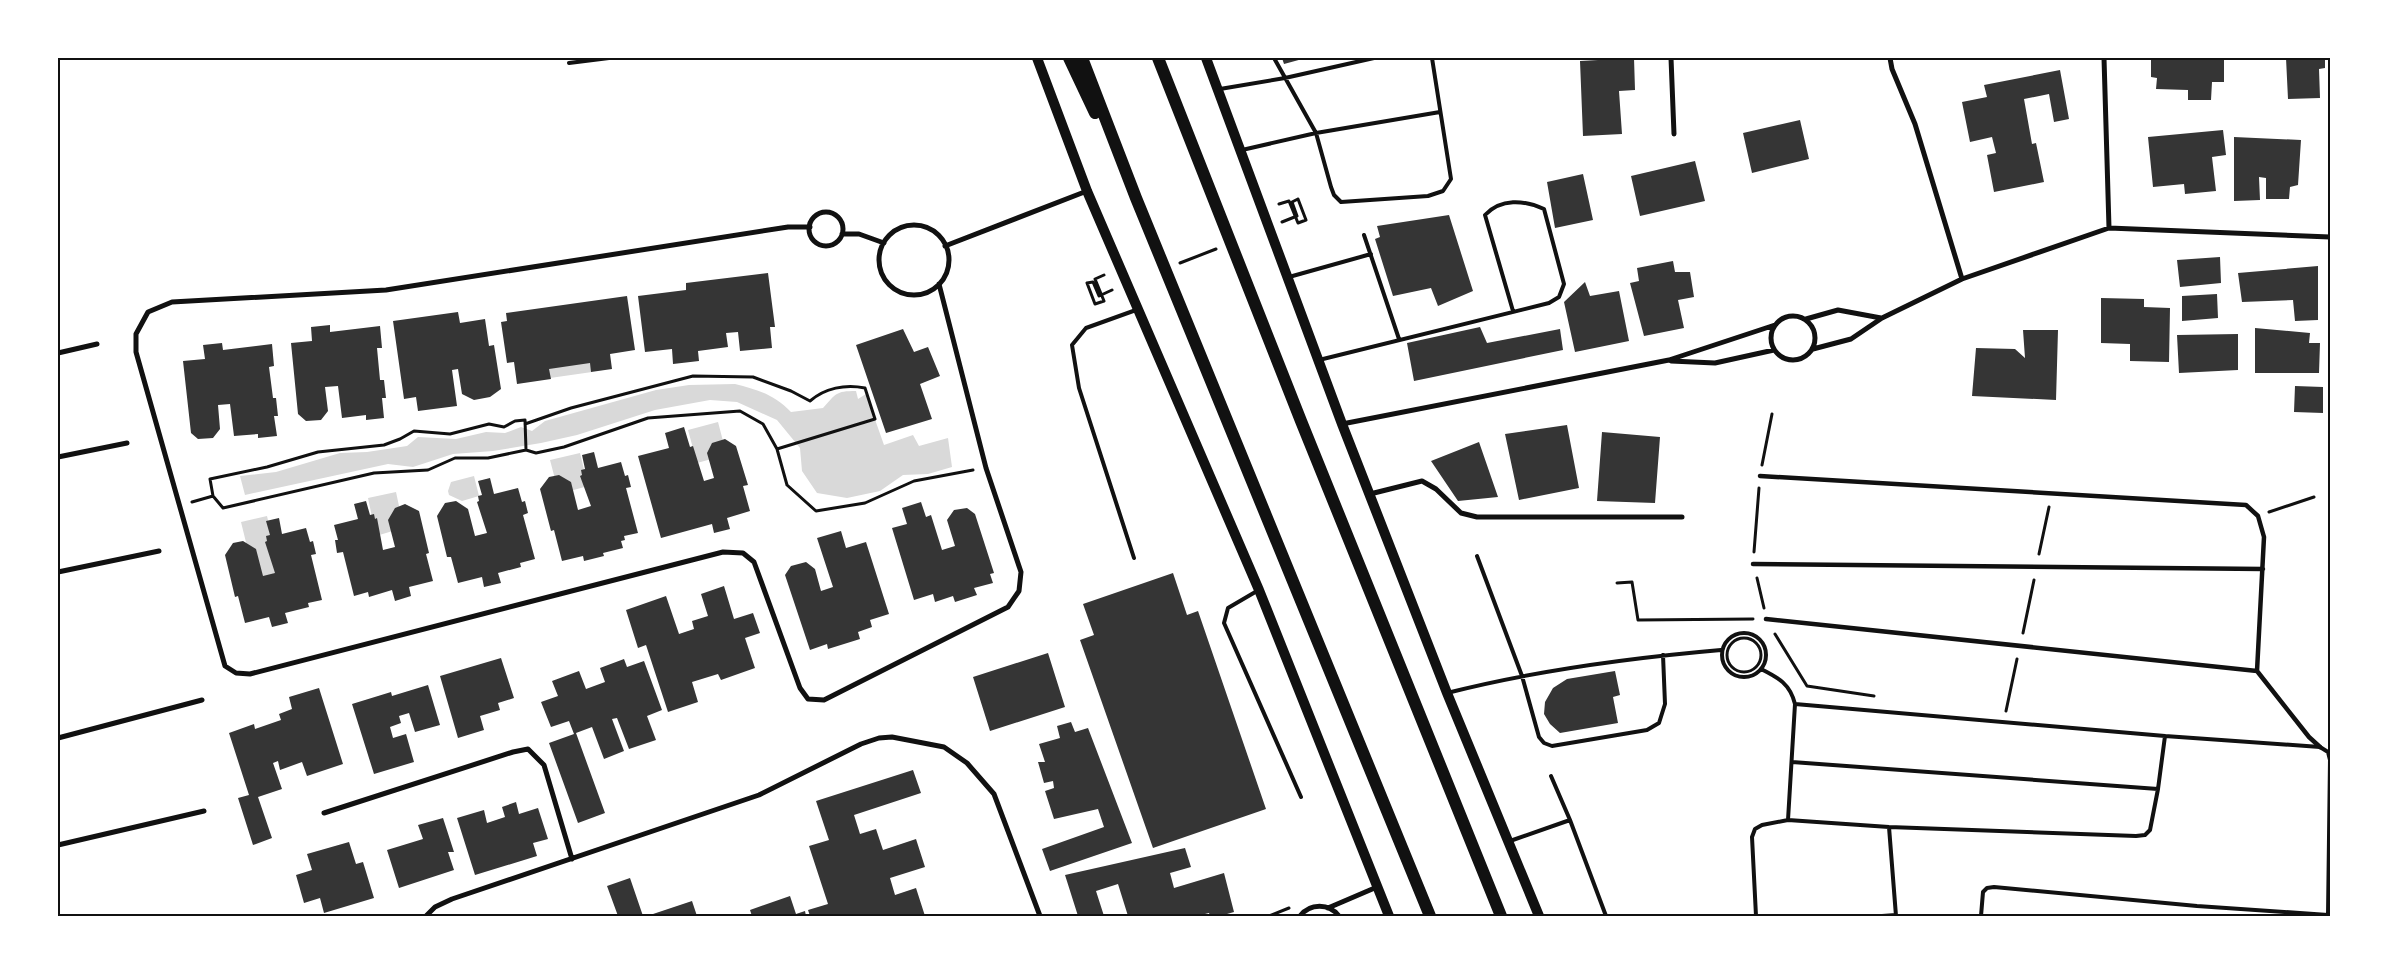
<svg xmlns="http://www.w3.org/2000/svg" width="2388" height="974" font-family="'PT Sans',sans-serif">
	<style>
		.water { fill: #d9d9d9 }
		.building { fill: #353535 }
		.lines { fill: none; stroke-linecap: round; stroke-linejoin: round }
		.path { stroke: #111; stroke-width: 3 }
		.service { stroke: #111; stroke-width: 4 }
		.pedestrian { stroke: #111; stroke-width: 4.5 }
		.minor { stroke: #111; stroke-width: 5 }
		.secondary { stroke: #111; stroke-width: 10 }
		.primary { stroke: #111; stroke-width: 12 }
		.neatline { fill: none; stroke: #111; stroke-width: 2 }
	</style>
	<rect width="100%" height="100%" fill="#fff"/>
	<path class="water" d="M591 361 592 372 543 379 541 367Z
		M735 384C758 390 774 394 791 412L823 408C836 394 835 391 856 391L858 399 866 394 884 445 913 435 919 446 948 438 952 467 928 474 903 475 880 491 847 498 817 493 802 471 800 448 777 420 737 402 710 400 655 410 577 435 541 443 493 451 453 454 413 467 388 464 245 495 240 476 276 472 340 453 367 452 407 446 418 437 456 439 486 432 505 433 521 427 532 431 545 421 656 390 689 385Z
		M718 422 723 441 715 458 697 463 688 430Z
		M580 453 588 486 570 491 555 479 550 460Z
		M474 476 479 496 462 501 449 495 448 491 451 482Z
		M396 492 399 506 396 530 376 536 368 498Z
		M267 516 280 573 255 579 241 522Z"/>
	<path class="building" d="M1282 58H1306L1284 64Z
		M1634 58 1635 90 1619 91 1622 134 1583 136 1580 61Z
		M2151 58H2224V82H2212L2211 100H2188V90L2156 89 2157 78 2151 77Z
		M2286 58H2325V68L2319 69 2320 98 2288 99Z
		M2060 70 2069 119 2054 122 2049 94 2024 99 2032 144 2036 143 2044 182 1994 192 1987 155 1996 153 1992 137 1970 142 1962 102 1987 97 1984 85Z
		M1800 120 1809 159 1752 173 1743 133Z
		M2223 130 2226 155 2212 157 2216 191 2185 194 2184 184 2153 187 2148 137Z
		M2234 137 2301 140 2298 185 2290 187 2289 199H2266V178L2259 177 2260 200 2234 201Z
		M1695 161 1705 201 1640 216 1631 176Z
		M1583 174 1593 220 1555 228 1547 182Z
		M1449 215 1473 291 1438 306 1431 288 1393 296 1375 239 1380 237 1377 226Z
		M2220 257 2221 283 2180 287 2177 260Z
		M1673 261 1675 272H1690L1694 297 1678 300 1684 328 1644 336 1630 283 1639 281 1637 268Z
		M2318 266V320L2295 321 2293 300 2242 302 2238 273Z
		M768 273 775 327H770L772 348 740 351 738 332 726 333 728 347 698 351 699 361 673 364 672 349 645 352 638 296 686 290V283Z
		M1585 282 1590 296 1619 291 1629 341 1575 352 1564 302Z
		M2217 294 2218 318 2182 321V296Z
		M627 296 635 350 610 354 612 369 591 372 590 363 549 369 551 379 517 384 514 362 507 363 501 322 507 321 506 313Z
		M2101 298 2144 299V307L2170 308 2169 362 2130 361V344L2101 343Z
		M458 312 460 323 485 319 489 346 494 345 501 389 490 397 474 400 462 394 458 369 452 370 457 406 418 411 416 397 404 399 393 321Z
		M330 325V332L380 326 382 348H377L380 380H384L386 398H382L384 418 366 420V415L342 418 338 386 325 387 328 411 321 420 306 421 298 414 291 343 312 341 311 327Z
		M1480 327 1487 343 1560 329 1563 350 1414 381 1407 343Z
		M2255 328 2310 333 2309 343H2320L2319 373H2255Z
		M903 329 914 352 928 347 940 376 920 384 932 419 886 433 856 345Z
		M2023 330H2058L2056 400 1972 396 1976 348 2015 349 2025 358Z
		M2238 334V370L2179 373 2177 335Z
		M222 343 223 350 272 344 274 366 269 367 273 398H276L278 416H274L277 436 258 438V434L234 436 230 404 218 405 220 429 213 438 198 439 191 433 183 361 205 359 203 345Z
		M2295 386 2323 387V413L2294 412Z
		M1567 425 1579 488 1519 500 1505 434Z
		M684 427 690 447 693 446 704 481 714 478 707 453 712 443 725 439 736 446 748 485 743 486 750 511 727 518 730 529 714 533 712 524 661 538 638 456 669 448 665 433Z
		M1602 432 1660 437 1655 503 1597 501Z
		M1479 442 1498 497 1458 501 1431 461Z
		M594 452 598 468 621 462 625 476 628 475 631 487 626 488 638 533 624 536 625 540 621 541 623 548 603 553 604 556 584 561 583 556 562 561 554 530 551 531 540 489 549 477 559 475 571 482 578 510 591 506 580 476 582 475 581 470 585 469 582 455Z
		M490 478 494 494 518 488 522 502 525 501 528 513 523 515 535 559 520 563 521 567 498 573 501 583 484 587 482 577 458 583 451 557H447L437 516 445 503 456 501 468 509 475 536 487 533 477 502 479 501 478 496 482 495 478 481Z
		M366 501 370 515 374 514 375 519 377 518 383 550 395 547 388 520 395 508 405 504 419 511 429 553 426 554 433 581 409 587 411 596 395 601 392 590 369 597 368 592 354 596 343 552 337 553 335 540H338L334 525 358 519 354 504Z
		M921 502 926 517 931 515 942 550 955 546 947 520 954 510 967 508 975 514 994 573 990 574 993 583 974 588 977 595 955 602 953 596 935 602 933 594 914 600 892 528 907 524 902 508Z
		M279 518 282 534 306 528 310 542 313 541 316 554 311 555 322 600 308 603 309 607 285 613 288 623 272 627 269 617 245 623 238 596 235 597 225 555 233 543 243 541 256 549 263 576 275 573 265 542 267 541 266 536 270 535 266 521Z
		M841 531 846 548 866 542 889 614 870 620 872 627 858 632 860 639 828 649 827 644 810 650 785 575 791 566 806 562 815 569 821 591 833 587 817 538Z
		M1173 573 1187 615 1198 611 1266 809 1153 848 1080 640 1094 635 1083 604Z
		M724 586 734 619 753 613 760 633 745 638 755 668 721 680 718 674 692 682 698 702 668 712 646 645 638 648 626 610 666 596 679 634 694 629 692 621 708 616 701 594Z
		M1048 653 1065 707 990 731 973 677Z
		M501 658 514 698 498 703 500 710 480 716 484 730 458 738 440 676Z
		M624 659 627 667 644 661 662 710 647 716 656 740 629 749 617 718 612 719 624 751 604 759 592 727 576 733 605 813 578 823 549 743 574 734 569 721 551 727 541 702 558 696 552 681 579 671 586 689 605 682 600 668Z
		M1615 671 1620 695 1613 697 1618 723 1560 733 1550 724 1544 714 1545 702 1553 688 1567 679Z
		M428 685 440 725 415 732 409 713 399 716 401 723 390 727 393 738 406 734 414 762 374 774 352 704 391 692 392 696Z
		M319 688 343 764 307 776 302 762 280 770 278 761 273 763 282 789 258 797 272 838 253 845 238 798 249 795 229 733 254 724 255 729 281 720 279 714 292 709 289 697Z
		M1071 722 1075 732 1088 728 1132 843 1050 871 1042 849 1104 827 1098 809 1054 819 1045 791 1054 788 1053 781 1044 783 1038 762H1045L1039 744 1060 738 1057 726Z
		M913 770 921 793 854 815 860 834 876 829 883 850 916 839 925 867 890 878 895 895 916 888 925 916H810L808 910 828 904 809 846 829 840 816 801Z
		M516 802 519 814 538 808 548 839 533 843 537 856 475 875 457 818 484 810 487 823 505 817 502 807Z
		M443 818 454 852H448L454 870 399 888 387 850 423 839 418 825Z
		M349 842 356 864 363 862 374 898 324 913 320 898 304 903 296 875 312 870 307 854Z
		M1185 848 1191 867 1170 873 1174 888 1224 873 1234 912 1220 916H1210L1209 913 1197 916H1128L1118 884 1096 891 1104 916H1078L1065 875Z
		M630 878 643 916H618L607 886Z
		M790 896 796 914 805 911 806 916H752L750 910Z
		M692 901 697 916H647Z"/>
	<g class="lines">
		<path class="path" d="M1279 204 1289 201 1298 223 1306 220 1298 199 1292 202 1297 216 1282 222
			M1180 263 1216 249
			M1104 275 1095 279 1104 301 1095 304 1087 283 1093 282 1099 296 1112 290
			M525 424 571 408 693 376 753 377 791 391 810 401C825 388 845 384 865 388L875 419 777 449
			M1762 465 1772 414
			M213 496 210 479 267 467 318 452 384 445 400 439 414 431 450 434 489 424 504 427 515 421 525 420 526 450
			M192 502 213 496 223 508 374 473 428 470 455 458H488L526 450 536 453 564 447 648 418 740 411 763 424 777 449 787 485 816 511 865 503 914 481 973 470
			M2269 512 2314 497
			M1754 552 1759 488
			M2039 554 2049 507
			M1757 578 1764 608
			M1617 583 1632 582 1638 620 1753 619
			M2023 633 2034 580
			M1775 634 1807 686 1874 696
			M1727 655a17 17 0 1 1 34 0a17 17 0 1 1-34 0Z
			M2006 711 2017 659
			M1269 916 1289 908"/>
		<path class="service" d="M1274 58 1316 133 1331 187 1334 195 1341 202 1428 196 1443 191 1451 179 1432 58
			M569 63 609 58
			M1220 89 1285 78 1374 58
			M1242 150 1316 133 1440 112
			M1364 235 1399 339
			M1289 277 1371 254
			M1319 360 1549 303 1559 297 1564 284 1544 209C1524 200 1501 198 1485 215L1513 311
			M1477 556 1522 676 1539 737 1544 743 1552 746 1647 730 1659 723 1665 704 1663 655
			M1134 558 1079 388 1072 345 1086 328 1136 310
			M1257 591 1228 608 1224 623 1301 797
			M1722 655a22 22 0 1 1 44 0a22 22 0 1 1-44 0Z
			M1761 669C1779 678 1790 684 1795 704L1788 820
			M1447 693C1537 670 1629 658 1721 650
			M1795 704 2165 736 2320 747 2328 752 2330 760 2328 916
			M1792 762 2158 789 2165 736
			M1551 776 1570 820
			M1889 827 1896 916
			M1510 841 1570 820 1606 916
			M1756 916 1752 837 1755 829 1762 825 1788 820 1889 827 2136 836 2145 835 2150 830 2158 789
			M1882 916 1896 915
			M1981 916 1983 892 1987 888 1994 887 2197 906 2328 915"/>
		<path class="pedestrian" d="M1760 476 2246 505 2258 516 2264 537 2257 671 2309 737 2320 747
			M1753 564 2263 569
			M1766 619 2257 671"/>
		<path class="minor" d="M1671 58 1674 134
			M1890 58 1892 69 1915 124 1962 279
			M2104 58 2109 228
			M809 229a17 17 0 1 1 34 0a17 17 0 1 1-34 0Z
			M879 260a35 35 0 1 1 70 0a35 35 0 1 1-70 0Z
			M810 227H788L386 290 172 302 148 312 136 334V352L225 666 236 673 250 674 723 552 743 553 754 562 800 688 808 699 824 700 1008 607 1019 591 1021 572 986 468 939 284
			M842 234H859L884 243
			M945 246 1087 191
			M1771 338a22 22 0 1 1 44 0a22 22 0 1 1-44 0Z
			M1806 319 1838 310 1881 318
			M1813 349 1851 339 1882 318 1962 279 2109 228 2330 237
			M58 353 97 344
			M1671 361 1715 363 1774 350
			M1342 424 1669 360 1775 325
			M58 457 127 443
			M1370 494 1422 481 1436 489 1461 513 1477 517H1682
			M58 572 159 551
			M58 738 202 700
			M324 813 513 752 528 749 544 765 572 859
			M58 845 204 811
			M1328 908 1377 887
			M426 916 435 907 452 899 759 795 861 744 879 738 892 737 944 747 967 763 994 794 1040 916
			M1300 916C1310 903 1329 903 1339 916"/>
		<path class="secondary" d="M1037 58 1087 191 1259 590 1389 916
			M1206 58 1342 424 1447 693 1539 916"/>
		<path class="primary" d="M1069 58 1095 113
			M1082 58 1136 198 1430 916
			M1158 58 1301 421 1501 916"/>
	</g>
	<rect width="2388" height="974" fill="none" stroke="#ffffff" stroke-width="118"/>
	<rect x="59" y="59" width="2270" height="856" class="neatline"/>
</svg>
